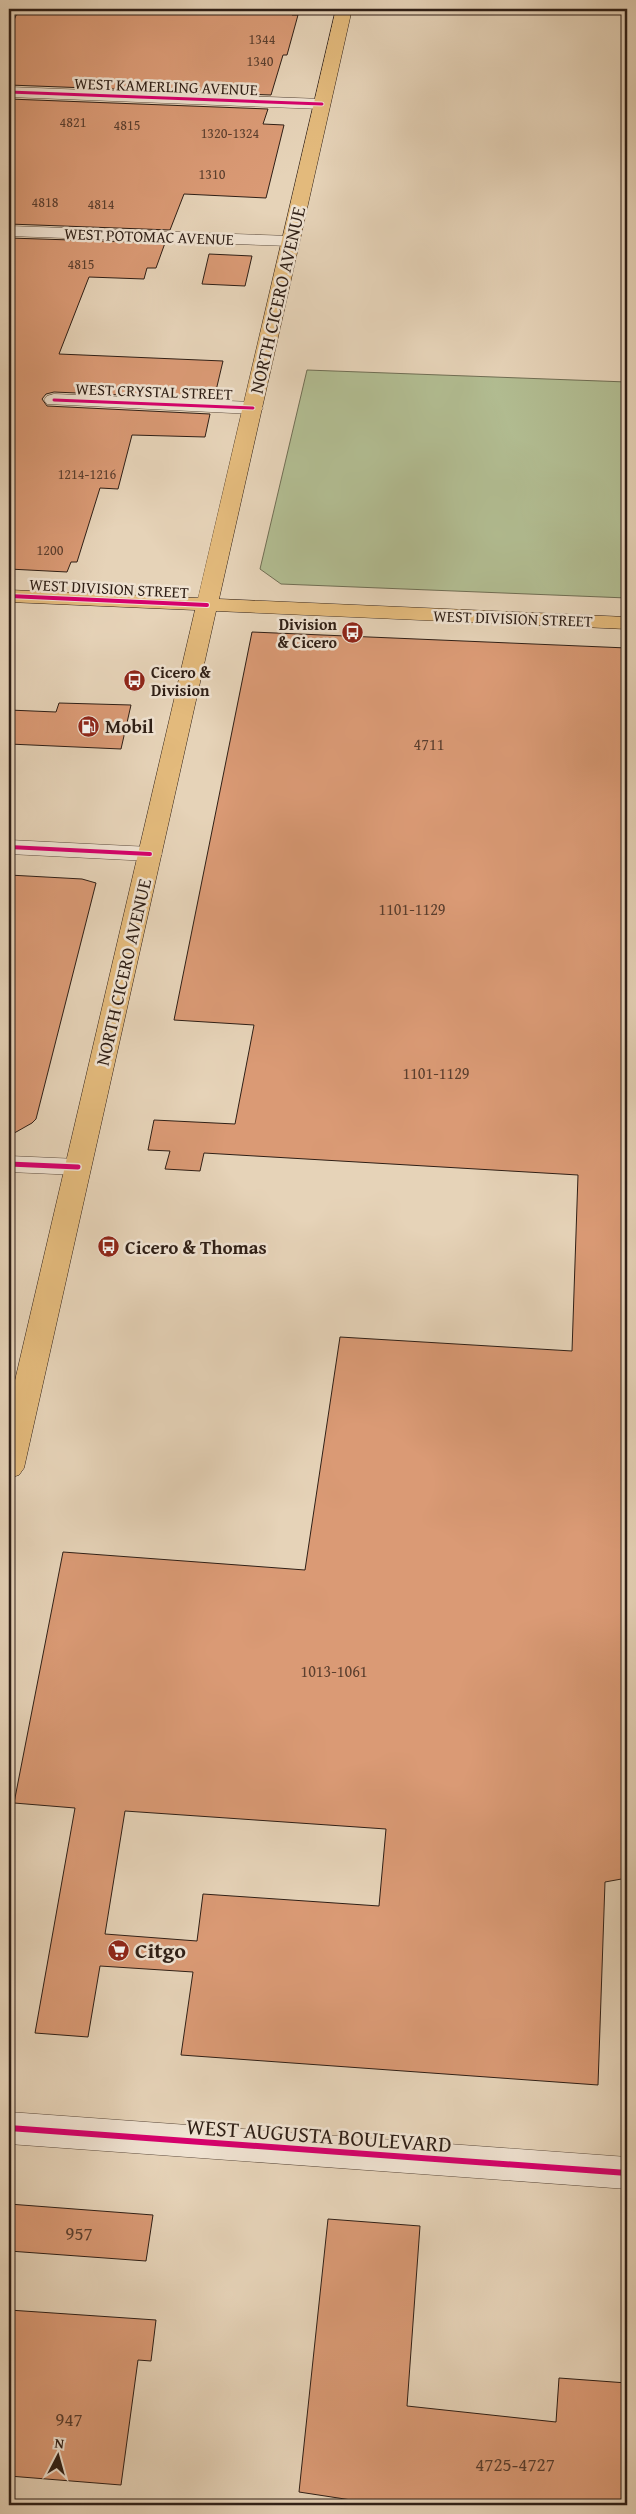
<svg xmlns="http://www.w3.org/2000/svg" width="636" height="2514" font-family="'Gentium Book Plus',serif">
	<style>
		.green { fill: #b2bd92; stroke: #706e54 }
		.building { fill: #da9a75; stroke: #2f1f16; fill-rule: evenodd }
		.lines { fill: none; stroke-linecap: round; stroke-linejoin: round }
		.minor-casing { stroke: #5d4c3e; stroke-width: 1 }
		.major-casing { stroke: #2f1f16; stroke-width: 1 }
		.minor { fill: #efe2d1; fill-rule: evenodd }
		.major { fill: #e3ba7c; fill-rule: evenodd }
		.cycleway-far3-casing { stroke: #efe2d1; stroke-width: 5 }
		.cycleway-far2-casing { stroke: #efe2d1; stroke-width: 6 }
		.cycleway-far1-casing { stroke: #efe2d1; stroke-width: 8 }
		.cycleway-casing { stroke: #efe2d1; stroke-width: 9 }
		.cycleway-far3 { stroke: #d6006c; stroke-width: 3 }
		.cycleway-far2 { stroke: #d6006c; stroke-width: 4 }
		.cycleway-far1 { stroke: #d6006c; stroke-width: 5 }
		.cycleway { stroke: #d6006c; stroke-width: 6 }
		.labels { text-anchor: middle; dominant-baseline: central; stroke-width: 5; stroke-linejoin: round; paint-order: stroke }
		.far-number-label { font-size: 14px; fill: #5a3e2e }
		.far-street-label { font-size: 16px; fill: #2f1f16; stroke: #efe2d1 }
		.far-poi-label { font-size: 16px; font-weight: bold; fill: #2f1f16; stroke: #efe2d1; text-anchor: end }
		.number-label { font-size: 16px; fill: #5a3e2e }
		.street-label { font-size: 19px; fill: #2f1f16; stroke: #efe2d1 }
		.poi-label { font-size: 19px; font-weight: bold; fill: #2f1f16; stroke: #efe2d1; text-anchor: start }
		.near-number-label { font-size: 19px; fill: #5a3e2e }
		.near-poi-label { font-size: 22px; font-weight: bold; fill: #2f1f16; stroke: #efe2d1; text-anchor: start }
		.near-street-label { font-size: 22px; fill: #2f1f16; stroke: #efe2d1 }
	</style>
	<rect width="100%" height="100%" fill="#e6d3b8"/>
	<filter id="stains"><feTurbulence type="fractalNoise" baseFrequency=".004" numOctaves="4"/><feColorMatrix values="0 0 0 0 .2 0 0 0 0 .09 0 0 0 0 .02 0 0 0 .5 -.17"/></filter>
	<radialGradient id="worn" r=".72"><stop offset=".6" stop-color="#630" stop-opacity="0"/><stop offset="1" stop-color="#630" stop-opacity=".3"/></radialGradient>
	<path class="green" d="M307 370 627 382V598L281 584 260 569Z"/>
	<path class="building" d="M19 9H293L292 15H298L287 55H283L271 95 9 85V31Z
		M9 99 268 109 263 124 284 125 266 198 184 194 170 230 9 224Z
		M9 238 165 243 156 268H147L144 279 89 277 59 354 223 361 214 399 54 392 46 394 42 399 47 406 210 414 205 437 132 435 118 489 100 488 77 562H71L67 572 9 569Z
		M209 254 252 256 245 286 202 284Z
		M252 632 627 648V1878L605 1882 598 2085 181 2055 193 1972 100 1966 88 2037 35 2033 75 1808 14 1803 63 1552 305 1570 340 1337 572 1351 578 1175 204 1153 200 1171 165 1169 170 1151 148 1150 154 1120 235 1124 254 1025 174 1020ZM125 1811 386 1829 379 1906 203 1894 197 1941 105 1934Z
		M59 703 131 705 121 749 9 744V710L56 712Z
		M9 875 82 879 96 883 36 1119 32 1123 9 1136Z
		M9 2204 153 2215 146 2261 9 2251Z
		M328 2219 420 2226 407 2406 556 2422 559 2378 627 2383V2505H384L299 2492Z
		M9 2310 156 2320 151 2361 138 2360 121 2485 9 2476Z"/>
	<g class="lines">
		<defs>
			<path id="minor" d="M9 87 322 99 330 104 322 109 9 97Z
				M9 226 290 236 296 237 299 241 296 245 290 246 9 236Z
				M54 394 253 402 260 404 263 408 260 412 253 414 47 404 44 400 47 396Z
				M9 840 150 847 158 849 162 854 158 859 150 861 9 854Z
				M9 1156 78 1159 87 1161 91 1167 87 1173 78 1175 9 1172Z
				M9 2112 627 2157V2189L9 2144Z"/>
			<path id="major" d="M336 9H352L219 599 627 617V629L216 611 24 1468 19 1475 9 1478V1406L195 610 9 602V590L198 598Z"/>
		</defs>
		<use href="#minor" class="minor-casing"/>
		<use href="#major" class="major-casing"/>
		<use href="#minor" class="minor"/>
		<use href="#major" class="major"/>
		<defs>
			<path id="cycleway-far3" d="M9 92 322 104
				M54 400 253 408"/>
			<path id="cycleway-far2" d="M9 596 207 605
				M9 847 150 854"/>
			<path id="cycleway-far1" d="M9 1164 78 1167"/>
			<path id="cycleway" d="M9 2128 627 2173"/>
		</defs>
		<use href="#cycleway-far3" class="cycleway-far3-casing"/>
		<use href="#cycleway-far2" class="cycleway-far2-casing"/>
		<use href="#cycleway-far1" class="cycleway-far1-casing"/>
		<use href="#cycleway" class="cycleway-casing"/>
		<use href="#cycleway-far3" class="cycleway-far3"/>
		<use href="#cycleway-far2" class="cycleway-far2"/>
		<use href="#cycleway-far1" class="cycleway-far1"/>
		<use href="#cycleway" class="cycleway"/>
	</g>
	<defs>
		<symbol id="bus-disc" viewBox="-11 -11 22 22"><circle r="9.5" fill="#8f2418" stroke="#efe2d1"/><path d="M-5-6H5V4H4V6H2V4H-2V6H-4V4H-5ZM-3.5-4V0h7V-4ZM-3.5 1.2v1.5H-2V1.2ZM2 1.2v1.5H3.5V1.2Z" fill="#fff"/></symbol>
		<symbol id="fuel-disc" viewBox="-11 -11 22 22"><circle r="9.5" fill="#8f2418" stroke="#efe2d1"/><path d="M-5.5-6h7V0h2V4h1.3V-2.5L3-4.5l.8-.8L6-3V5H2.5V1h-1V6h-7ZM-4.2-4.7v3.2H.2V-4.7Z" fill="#fff"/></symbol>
		<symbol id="supermarket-disc" viewBox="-11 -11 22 22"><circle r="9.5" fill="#8f2418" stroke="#efe2d1"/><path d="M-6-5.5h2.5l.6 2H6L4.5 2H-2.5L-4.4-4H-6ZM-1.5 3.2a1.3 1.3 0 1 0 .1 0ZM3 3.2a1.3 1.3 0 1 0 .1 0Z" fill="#fff"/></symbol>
	</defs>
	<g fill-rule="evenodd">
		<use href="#bus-disc" x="340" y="620" width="25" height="25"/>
		<use href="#bus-disc" x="122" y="668" width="25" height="25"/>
		<use href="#fuel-disc" x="76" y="714" width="25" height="25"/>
		<use href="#bus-disc" x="96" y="1234" width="25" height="25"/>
		<use href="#supermarket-disc" x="106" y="1938" width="25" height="25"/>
	</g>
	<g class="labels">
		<g class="far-number-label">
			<text x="262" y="39">1344</text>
			<text x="260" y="61">1340</text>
			<text x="73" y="122">4821</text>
			<text x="127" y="125">4815</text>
			<text x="230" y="133">1320-1324</text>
			<text x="212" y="174">1310</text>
			<text x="45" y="202">4818</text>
			<text x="101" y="204">4814</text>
			<text x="81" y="264">4815</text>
			<text x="87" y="474">1214-1216</text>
			<text x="50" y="550">1200</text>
		</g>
		<g class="far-street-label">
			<text transform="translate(166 86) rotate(2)">WEST KAMERLING AVENUE</text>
			<text transform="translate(149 236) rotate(2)">WEST POTOMAC AVENUE</text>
			<text transform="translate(154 391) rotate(2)">WEST CRYSTAL STREET</text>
			<text transform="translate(109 588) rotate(3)">WEST DIVISION STREET</text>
			<text transform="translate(513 618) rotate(2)">WEST DIVISION STREET</text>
		</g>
		<g class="far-poi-label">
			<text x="337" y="624">Division<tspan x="337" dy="18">&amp; Cicero</tspan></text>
			<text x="151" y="672" text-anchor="start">Cicero &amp;<tspan x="151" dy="18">Division</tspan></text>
		</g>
		<g class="number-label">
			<text x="429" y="744">4711</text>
			<text x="412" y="909">1101-1129</text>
			<text x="436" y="1073">1101-1129</text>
			<text x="334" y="1671">1013-1061</text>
		</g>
		<g class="street-label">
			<text transform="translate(277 300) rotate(-77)">NORTH CICERO AVENUE</text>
			<text transform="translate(123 972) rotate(-77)">NORTH CICERO AVENUE</text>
		</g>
		<g class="poi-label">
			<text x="105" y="726">Mobil</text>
			<text x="125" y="1247">Cicero &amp; Thomas</text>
		</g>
		<g class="near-number-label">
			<text x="79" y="2233">957</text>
			<text x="69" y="2419">947</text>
			<text x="515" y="2464">4725-4727</text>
		</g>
		<g class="near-poi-label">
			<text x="135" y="1950">Citgo</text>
		</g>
		<g class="near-street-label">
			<text transform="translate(319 2135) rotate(4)">WEST AUGUSTA BOULEVARD</text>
		</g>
	</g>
	<rect width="636" height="2514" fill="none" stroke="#e6d3b8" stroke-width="30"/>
	<rect x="10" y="10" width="616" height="2494" fill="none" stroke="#2f1f16" stroke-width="2.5"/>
	<rect x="15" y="15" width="606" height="2484" fill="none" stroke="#2f1f16"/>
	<g transform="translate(58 2456) rotate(6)" stroke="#efe2d1" stroke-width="4" paint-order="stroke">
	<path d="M0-4L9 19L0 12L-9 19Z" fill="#2f1f16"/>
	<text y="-8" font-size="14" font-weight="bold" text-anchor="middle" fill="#2f1f16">N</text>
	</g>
	<rect width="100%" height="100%" filter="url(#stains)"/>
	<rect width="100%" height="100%" fill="url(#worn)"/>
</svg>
